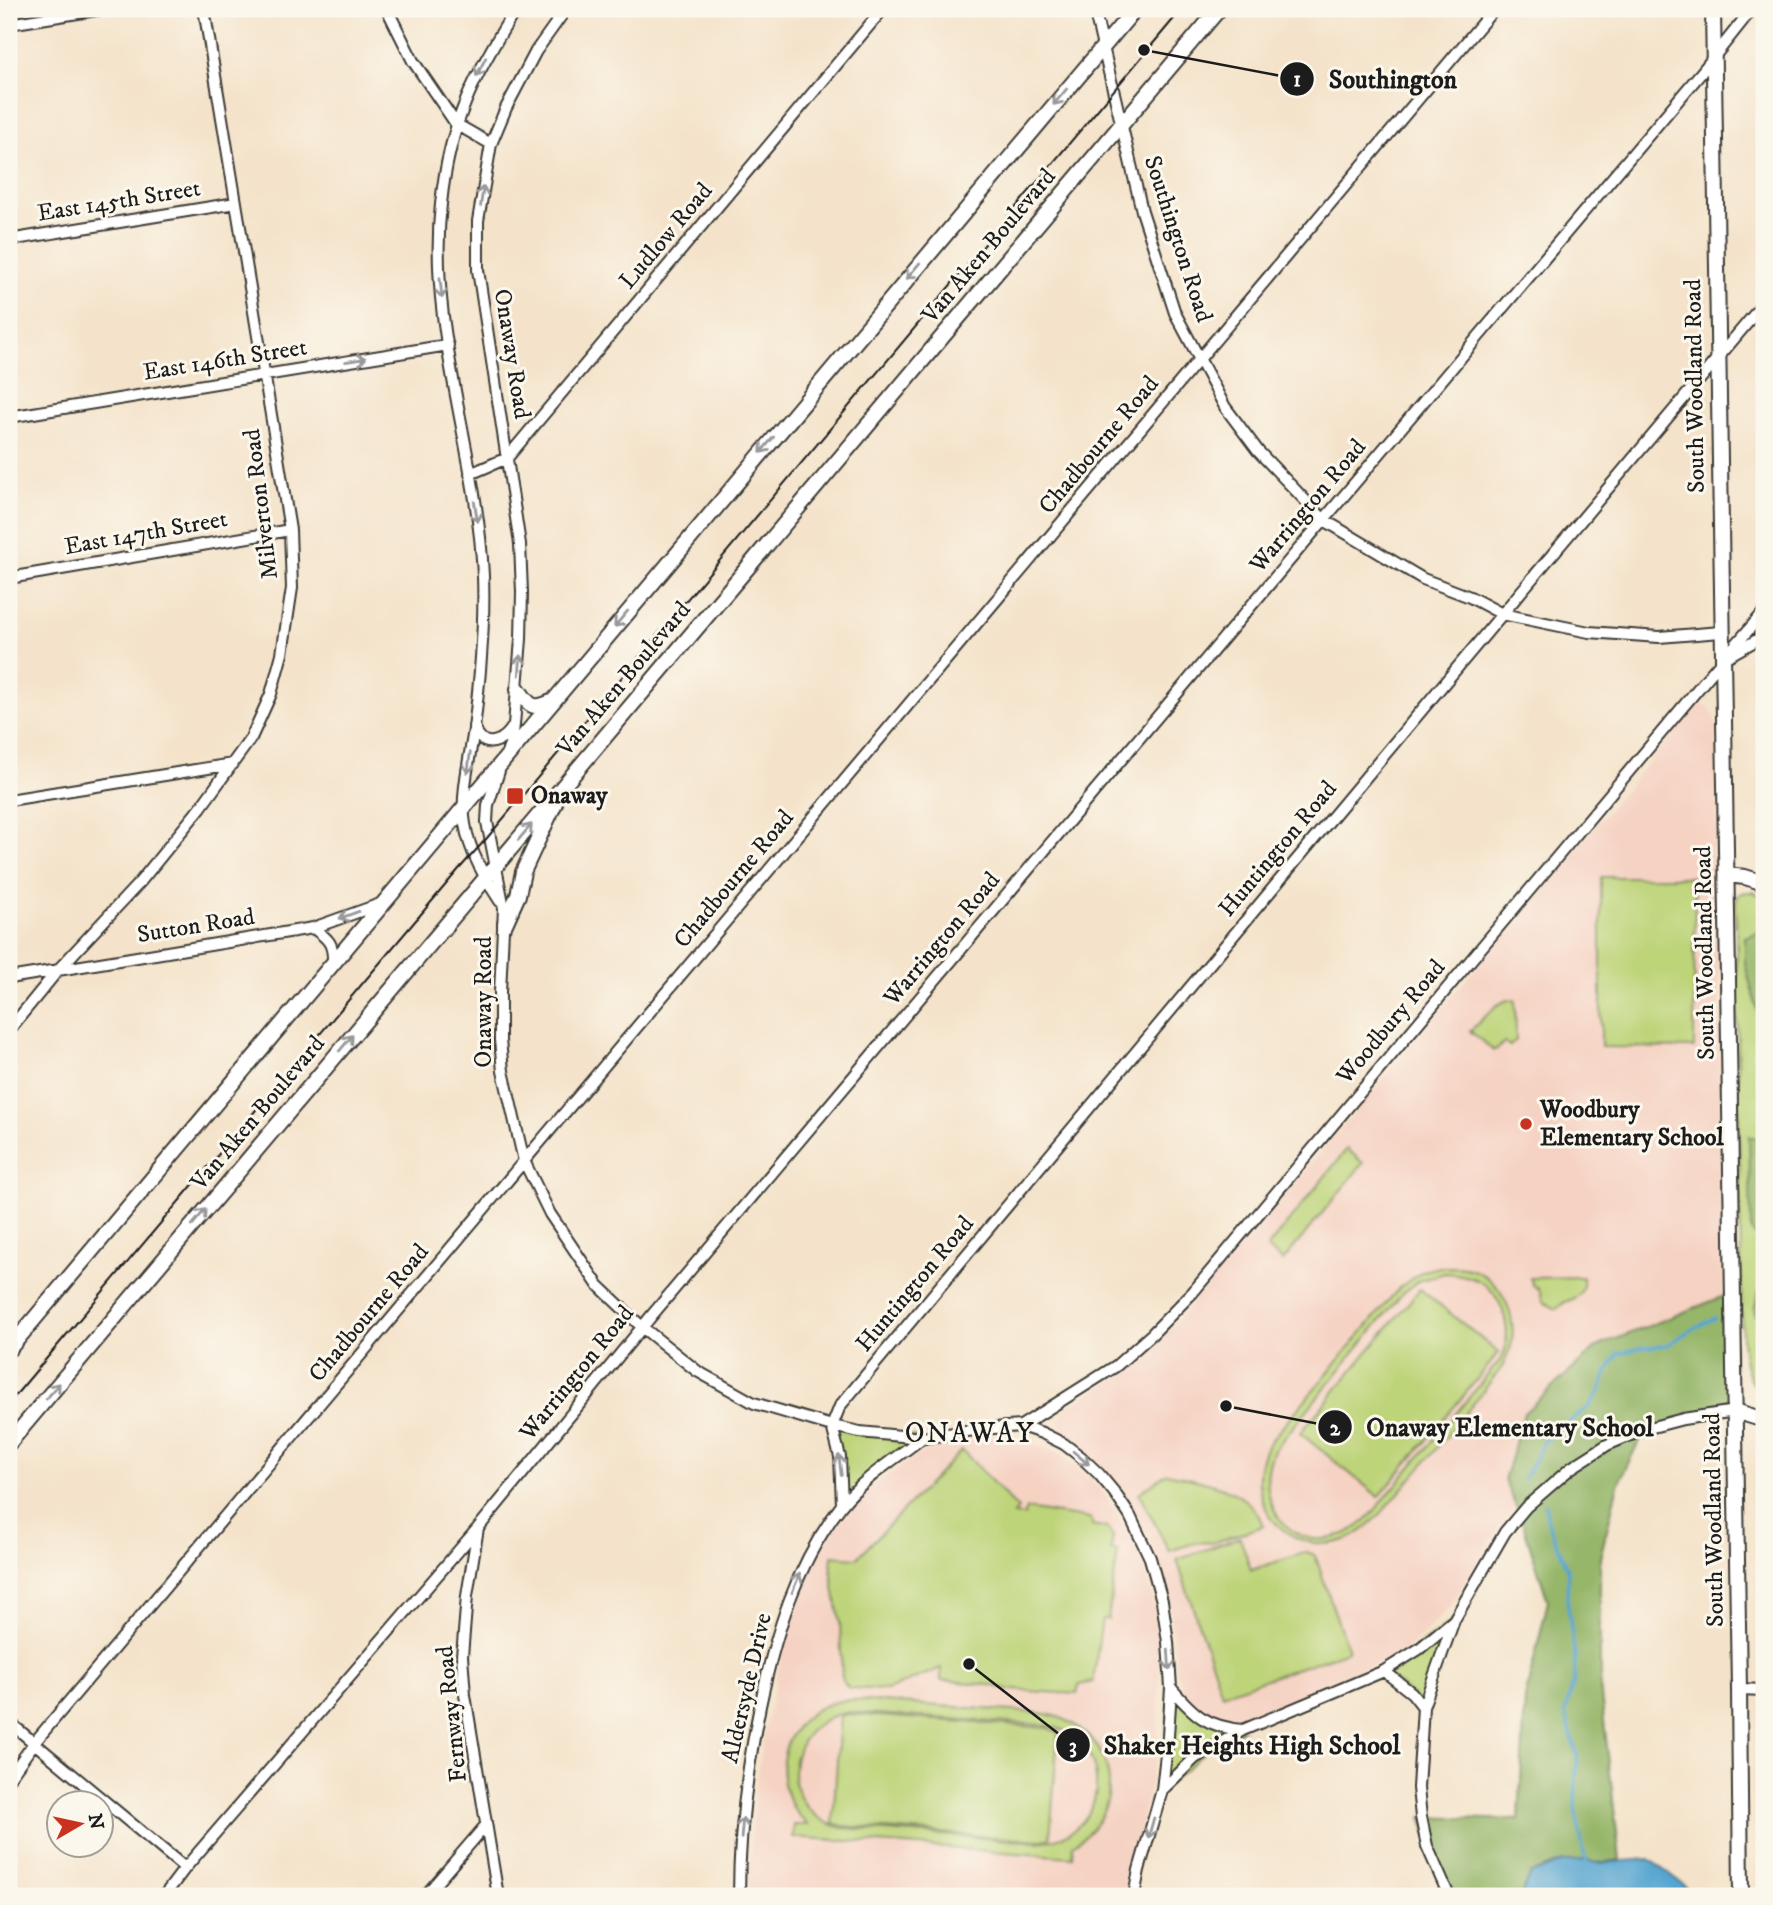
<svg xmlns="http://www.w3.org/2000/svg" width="1773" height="1905" font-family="'IM FELL DW Pica',serif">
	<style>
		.built { fill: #f5d2c2 }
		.green { fill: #bdd479; stroke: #6c784a; stroke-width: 2; fill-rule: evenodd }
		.forest { fill: #96b669; stroke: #596942; stroke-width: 2 }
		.water { fill: #56a5d0; stroke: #396076; stroke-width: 2 }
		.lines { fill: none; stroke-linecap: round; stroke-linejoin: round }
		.stream { stroke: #56a5d0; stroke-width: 3.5 }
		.street-casing { stroke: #3c3a36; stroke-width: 14 }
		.secondary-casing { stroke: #3c3a36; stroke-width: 18 }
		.street { stroke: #fff; stroke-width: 10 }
		.secondary { stroke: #fff; stroke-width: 14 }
		.tram { stroke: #1c1c1c; stroke-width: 2 }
		.oneway { stroke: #999 }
		.poi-dot { fill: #c8321e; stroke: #fbf7ec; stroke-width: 2.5 }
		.labels { text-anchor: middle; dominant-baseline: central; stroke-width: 6; stroke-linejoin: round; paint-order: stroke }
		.street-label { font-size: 24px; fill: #1c1c1c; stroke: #fbf7ec }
		.poi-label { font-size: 24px; font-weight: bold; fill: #1c1c1c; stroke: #fbf7ec; text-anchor: start }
		.quarter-label { font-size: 28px; letter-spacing: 2px; fill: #1c1c1c; stroke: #fbf7ec }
		.leader { fill: none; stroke: #1c1c1c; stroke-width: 2.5 }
		.callout-dot { fill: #1c1c1c; stroke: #fbf7ec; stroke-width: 2.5 }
		.mark-label { font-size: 21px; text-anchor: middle; font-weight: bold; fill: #fff }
		.callout-label { font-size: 26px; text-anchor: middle; font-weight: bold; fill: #1c1c1c; stroke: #fbf7ec; stroke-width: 6; stroke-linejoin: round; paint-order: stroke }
	</style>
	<rect width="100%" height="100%" fill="#fbf7ec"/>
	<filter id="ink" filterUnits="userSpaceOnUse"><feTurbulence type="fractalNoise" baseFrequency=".0143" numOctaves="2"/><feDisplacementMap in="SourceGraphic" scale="14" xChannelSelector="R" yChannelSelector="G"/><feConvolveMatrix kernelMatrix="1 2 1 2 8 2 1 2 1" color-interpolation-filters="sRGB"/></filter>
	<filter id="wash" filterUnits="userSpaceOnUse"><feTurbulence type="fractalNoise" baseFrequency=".00686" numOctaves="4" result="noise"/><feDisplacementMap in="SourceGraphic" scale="28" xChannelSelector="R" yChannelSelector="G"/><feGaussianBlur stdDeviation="1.57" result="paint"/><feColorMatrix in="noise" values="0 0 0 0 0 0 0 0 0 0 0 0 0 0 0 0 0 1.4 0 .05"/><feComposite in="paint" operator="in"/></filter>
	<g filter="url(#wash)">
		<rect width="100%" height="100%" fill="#f4e3ca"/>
		<path class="built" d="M1702 705 1707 706 1712 711 1716 725 1724 1389 1548 1472 1514 1508 1491 1541 1455 1600 1423 1635 1404 1650 1353 1675 1251 1718 1228 1720 1217 1717 1195 1704 1187 1696 1181 1684 1177 1672 1170 1606 1159 1565 1149 1539 1115 1479 1096 1459 1061 1429 1059 1422 1061 1416 1065 1409 1115 1378 1144 1354 1174 1324 1383 1079 1695 707Z
			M994 1436 1014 1438 1060 1454 1089 1477 1106 1496 1131 1536 1150 1587 1155 1614 1160 1674 1157 1754 1125 1896H748L755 1788 767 1718 785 1642 812 1567 825 1543 843 1519 859 1501 881 1480 904 1464 928 1450 953 1440Z"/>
		<path class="green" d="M1601 877H1695L1694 1048 1601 1047Z
			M1746 892H1753L1764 897V1399C1747 1381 1743 1363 1742 1338L1736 902C1737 895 1739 893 1746 892Z
			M1507 1000H1515L1516 1040 1510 1046 1504 1043 1497 1049 1493 1050 1470 1031 1497 1005Z
			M1347 1149 1363 1163 1283 1261 1267 1248Z
			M1440 1267C1451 1267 1463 1266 1473 1270 1501 1280 1516 1313 1512 1342 1510 1351 1506 1359 1502 1367 1470 1408 1438 1448 1404 1487 1388 1505 1372 1527 1350 1538 1321 1551 1287 1541 1270 1515 1255 1493 1256 1467 1268 1444L1400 1287 1423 1271ZM1445 1273C1459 1274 1475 1277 1487 1286 1506 1303 1512 1336 1502 1358L1371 1515C1362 1524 1352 1532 1340 1536 1286 1554 1251 1495 1275 1449L1402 1294 1418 1281Z
			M1583 1277C1584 1289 1582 1295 1570 1300 1569 1301 1566 1301 1565 1302 1561 1304 1559 1308 1556 1309L1543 1302 1539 1289 1533 1285 1530 1278Z
			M1420 1289 1499 1353 1379 1497 1300 1433Z
			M832 1426 922 1438 842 1504Z
			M962 1450 1018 1509 1013 1515 1025 1516 1026 1509 1092 1519V1525L1107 1528 1113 1536 1111 1550 1118 1552 1108 1619H1102L1093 1682 1079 1685 1077 1694 1011 1690 990 1685 941 1680V1668L888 1690 849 1688 842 1680 840 1623 831 1569 832 1556 857 1558Z
			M1167 1473C1202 1482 1251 1487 1263 1526L1212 1543 1198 1542 1169 1551 1139 1493Z
			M1240 1537 1251 1570 1307 1552 1315 1555 1348 1651 1222 1694 1177 1560Z
			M1454 1620 1423 1707 1384 1671Z
			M1171 1688 1201 1717 1243 1730 1208 1749 1162 1790Z
			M854 1700 1039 1713C1111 1721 1136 1805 1073 1845L1072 1857 793 1837 794 1825H808C758 1780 786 1700 854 1700ZM849 1712 1042 1725C1116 1733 1114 1838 1038 1842L842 1828C774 1811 780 1723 849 1712Z
			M849 1714 1047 1728 1058 1732 1050 1838 1042 1840 843 1826 833 1823 840 1716Z"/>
		<path class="forest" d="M1764 930V1035L1745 964V937Z
			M1749 1136 1764 1141V1250L1759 1240 1751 1231Z
			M1759 1291H1764V1328L1760 1327 1754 1310Z
			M1732 1293 1735 1411 1645 1429 1618 1484 1600 1558V1686L1620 1860 1596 1863 1585 1860 1560 1863 1531 1874 1521 1896H1449L1421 1817 1519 1820 1525 1698 1548 1601 1520 1515 1504 1480 1524 1413 1598 1346Z"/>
		<path class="water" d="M1649 1859 1685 1886 1692 1896H1521L1531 1874 1560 1863 1585 1860 1596 1863Z"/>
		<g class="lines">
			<path class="stream" d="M1761 1301H1764
				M1524 1479 1543 1443 1589 1406 1600 1391 1607 1372 1618 1354 1640 1348 1668 1345 1692 1329 1715 1318
				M1545 1504 1549 1526 1568 1569 1567 1599 1575 1657 1574 1680 1565 1713 1577 1755 1575 1809 1586 1863"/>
		</g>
	</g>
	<g filter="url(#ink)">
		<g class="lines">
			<defs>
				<path id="street" d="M387 9 413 61 456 124 491 144
					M1094 9 1142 211 1175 313 1225 407 1258 451 1324 520 1423 579 1470 597 1502 614 1589 632 1659 637 1721 632
					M9 24 103 9
					M9 240 236 203
					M9 417 448 345
					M470 474 507 458 883 9
					M9 578 290 530
					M1730 655 1764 636
					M474 726C476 729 476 733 479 736 489 750 506 738 512 728
					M508 750 512 740 514 725 521 639 522 592 520 544 478 270V221L491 144 506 108 536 51 566 9
					M499 771 488 805 487 822 504 908 500 992V1040L503 1071 524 1161 550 1214 598 1285 642 1327 697 1371 754 1403 832 1426 860 1432 922 1438 980 1429 1021 1426 1042 1433 1064 1444 1081 1457 1099 1474 1114 1492 1130 1516 1150 1558 1162 1601 1168 1642 1171 1688 1168 1736 1162 1790 1139 1870 1134 1896
					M9 800 233 764
					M500 901C485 878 469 851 465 824 460 798 470 757 474 729 480 679 485 627 483 576 478 454 427 327 441 204 449 124 474 75 516 9
					M313 928C329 939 334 944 333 964
					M9 978 313 928 383 903
					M9 1030 58 970 140 882 201 807 251 738 271 694 282 654 292 588 290 530 204 9
					M832 1426 840 1406 1493 625 1764 303
					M832 1426 840 1457 842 1504
					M1021 1426 1116 1366 1152 1334 1193 1292 1707 678 1764 612
					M478 1528 467 1596 462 1656 465 1695 498 1896
					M1384 1671 1412 1693 1423 1707
					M1171 1688C1194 1715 1207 1727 1243 1730
					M1739 1689 1764 1690
					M9 1722 185 1868
					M9 1778 34 1743 1494 9
					M1162 1790 1195 1758 1243 1730 1384 1671 1419 1649 1454 1620 1505 1532 1526 1507 1571 1468 1607 1445 1645 1429 1683 1419 1735 1411
					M164 1896 185 1868 478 1528 653 1314 1701 73 1752 9
					M425 1896 486 1825
					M739 1896C739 1832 747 1769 760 1706 775 1635 796 1564 841 1506 861 1480 896 1458 922 1438
					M1449 1896 1427 1846 1421 1817 1418 1788 1423 1707 1453 1623"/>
				<path id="secondary" d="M1713 9 1739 1689 1741 1896
					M518 689C529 705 532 711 551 702
					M1727 875 1745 877 1764 883
					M505 924 518 895 523 872 555 803
					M9 1349 1135 9
					M1735 1411 1764 1420
					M9 1443 1219 9"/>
			</defs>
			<use href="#street" class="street-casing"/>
			<use href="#secondary" class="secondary-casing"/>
			<use href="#street" class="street"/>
			<use href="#secondary" class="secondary"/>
			<path class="tram" d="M9 1403 459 869 487 838 1182 9"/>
		</g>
		<defs><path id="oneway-shaft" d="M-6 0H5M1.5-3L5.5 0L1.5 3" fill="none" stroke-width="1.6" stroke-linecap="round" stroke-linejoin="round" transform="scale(1.75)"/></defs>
		<g class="oneway">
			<use href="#oneway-shaft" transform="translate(481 67) rotate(117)"/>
			<use href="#oneway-shaft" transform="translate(1060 97) rotate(130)"/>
			<use href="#oneway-shaft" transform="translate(482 196) rotate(-82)"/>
			<use href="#oneway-shaft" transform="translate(913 271) rotate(130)"/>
			<use href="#oneway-shaft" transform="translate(441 288) rotate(84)"/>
			<use href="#oneway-shaft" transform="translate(356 360) rotate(-9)"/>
			<use href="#oneway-shaft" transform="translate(767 445) rotate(130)"/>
			<use href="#oneway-shaft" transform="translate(476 512) rotate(81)"/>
			<use href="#oneway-shaft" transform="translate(621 619) rotate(130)"/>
			<use href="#oneway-shaft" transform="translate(520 665) rotate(-86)"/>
			<use href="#oneway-shaft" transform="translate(469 763) rotate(97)"/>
			<use href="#oneway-shaft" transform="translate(525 832) rotate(-50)"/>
			<use href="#oneway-shaft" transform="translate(349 915) rotate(160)"/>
			<use href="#oneway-shaft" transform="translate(346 1043) rotate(-50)"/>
			<use href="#oneway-shaft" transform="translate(199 1217) rotate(-50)"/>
			<use href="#oneway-shaft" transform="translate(53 1391) rotate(-50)"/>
			<use href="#oneway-shaft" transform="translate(1081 1458) rotate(40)"/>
			<use href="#oneway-shaft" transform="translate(840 1465) rotate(-97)"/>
			<use href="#oneway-shaft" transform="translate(796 1583) rotate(-68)"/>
			<use href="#oneway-shaft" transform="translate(1169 1660) rotate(86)"/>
			<use href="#oneway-shaft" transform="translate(742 1828) rotate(-85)"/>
			<use href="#oneway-shaft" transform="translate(1151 1828) rotate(106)"/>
		</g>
	</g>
	<g class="poi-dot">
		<rect x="506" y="787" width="18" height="18" rx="3.5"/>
		<circle cx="1526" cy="1124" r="7"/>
	</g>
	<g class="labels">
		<g class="street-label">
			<text transform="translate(119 201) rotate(-9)">East 145th Street</text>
			<text transform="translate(666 236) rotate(-50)">Ludlow Road</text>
			<text transform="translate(1178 239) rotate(72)">Southington Road</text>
			<text transform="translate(989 246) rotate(-50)">Van Aken Boulevard</text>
			<text transform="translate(512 354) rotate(81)">Onaway Road</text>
			<text transform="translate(225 360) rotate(-9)">East 146th Street</text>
			<text transform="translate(1695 386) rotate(-91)">South Woodland Road</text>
			<text transform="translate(1099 445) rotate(-50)">Chadbourne Road</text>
			<text transform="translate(261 504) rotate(-97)">Milverton Road</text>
			<text transform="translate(1308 506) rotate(-50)">Warrington Road</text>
			<text transform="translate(146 533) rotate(-10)">East 147th Street</text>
			<text transform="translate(624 679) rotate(-50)">Van Aken Boulevard</text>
			<text transform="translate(1278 849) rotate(-50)">Huntington Road</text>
			<text transform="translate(734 879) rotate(-50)">Chadbourne Road</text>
			<text transform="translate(196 926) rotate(-9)">Sutton Road</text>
			<text transform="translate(942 939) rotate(-50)">Warrington Road</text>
			<text transform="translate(1705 953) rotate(-91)">South Woodland Road</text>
			<text transform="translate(484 1002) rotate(-90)">Onaway Road</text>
			<text transform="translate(1391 1022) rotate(-50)">Woodbury Road</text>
			<text transform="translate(258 1113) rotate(-50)">Van Aken Boulevard</text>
			<text transform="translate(915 1284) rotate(-50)">Huntington Road</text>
			<text transform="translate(369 1313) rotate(-50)">Chadbourne Road</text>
			<text transform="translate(577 1373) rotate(-51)">Warrington Road</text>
			<text transform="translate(1714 1520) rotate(-91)">South Woodland Road</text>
			<text transform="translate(747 1688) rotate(-77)">Aldersyde Drive</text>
			<text transform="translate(452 1714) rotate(-96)">Fernway Road</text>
		</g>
		<g class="poi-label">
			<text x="531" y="796">Onaway</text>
			<text x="1540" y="1110">Woodbury<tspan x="1540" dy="28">Elementary School</tspan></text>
		</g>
		<g class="quarter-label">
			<text x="970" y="1433">ONAWAY</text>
		</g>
	</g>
	<path class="leader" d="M1144 50L1297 79M1226 1406L1335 1427M969 1664L1073 1745"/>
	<g class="callout-dot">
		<circle cx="1144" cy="50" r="7"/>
		<circle cx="1226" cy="1406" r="7"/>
		<circle cx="969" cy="1664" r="7"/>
		<circle cx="1297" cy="79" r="18"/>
		<circle cx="1335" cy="1427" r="18"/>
		<circle cx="1073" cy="1745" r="18"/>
	</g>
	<g class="mark-label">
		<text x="1297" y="86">1</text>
		<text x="1335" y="1435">2</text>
		<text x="1073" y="1753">3</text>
	</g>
	<g class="callout-label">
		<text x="1393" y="88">Southington</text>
		<text x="1510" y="1436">Onaway Elementary School</text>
		<text x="1252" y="1754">Shaker Heights High School</text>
	</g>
	<rect width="1773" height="1905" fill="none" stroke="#fbf7ec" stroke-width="35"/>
	<g transform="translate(80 1824) rotate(81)"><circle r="33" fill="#fbf7ec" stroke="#a29f99" stroke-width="2"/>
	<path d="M0-5L12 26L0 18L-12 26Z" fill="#c8321e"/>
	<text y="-10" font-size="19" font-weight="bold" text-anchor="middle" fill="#1c1c1c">N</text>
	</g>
</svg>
